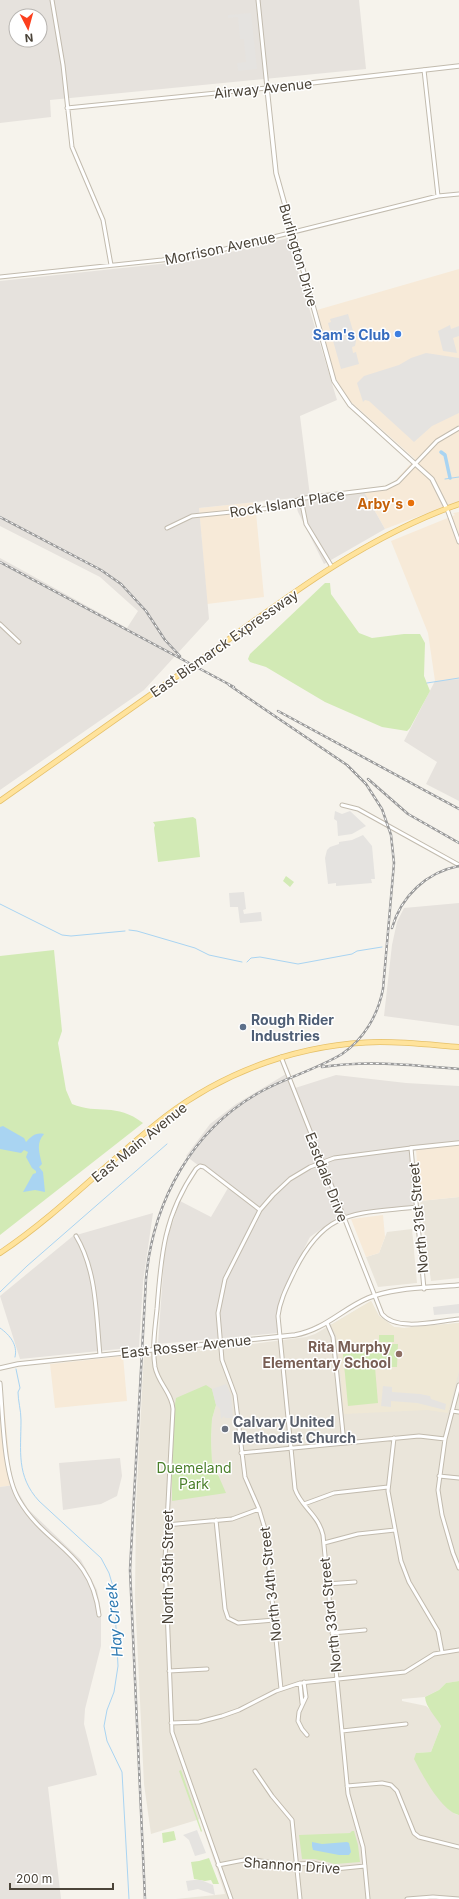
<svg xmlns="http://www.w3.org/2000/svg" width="459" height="1899" font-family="Inter,sans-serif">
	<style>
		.residential { fill: #eae5da; fill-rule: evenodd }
		.commercial { fill: #f7ead8 }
		.industrial { fill: #e6e2dd; fill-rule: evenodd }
		.education { fill: #efe8d6 }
		.green { fill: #d2eab5 }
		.parking { fill: #e5e3e0 }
		.water { fill: #a9d4f2 }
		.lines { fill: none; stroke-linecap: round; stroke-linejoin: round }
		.stream { stroke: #a9d4f2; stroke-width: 1 }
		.canal { stroke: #a9d4f2; stroke-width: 3.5 }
		.minor-casing { stroke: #c2bbae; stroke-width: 5 }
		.tertiary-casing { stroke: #c2bbae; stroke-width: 5.5 }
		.primary-casing { stroke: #e6c16a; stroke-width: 6 }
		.minor { stroke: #fff; stroke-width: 3 }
		.tertiary { stroke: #fff; stroke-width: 3.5 }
		.primary { stroke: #ffe39c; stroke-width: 4.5 }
		.rail-casing { stroke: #9a9a9a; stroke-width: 2.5 }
		.rail { stroke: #fff; stroke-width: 1; stroke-dasharray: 3; stroke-linecap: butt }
		.primary-bridge-casing { stroke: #e6c16a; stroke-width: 6; stroke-linecap: butt }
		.primary-bridge { stroke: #ffe39c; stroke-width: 4.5 }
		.shop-dot { fill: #3f7fe0; stroke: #fff; stroke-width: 1.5 }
		.food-dot { fill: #e8710a; stroke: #fff; stroke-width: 1.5 }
		.service-dot { fill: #5c6f8a; stroke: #fff; stroke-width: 1.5 }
		.education-dot { fill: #8d6e63; stroke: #fff; stroke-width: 1.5 }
		.worship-dot { fill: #6b7280; stroke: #fff; stroke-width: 1.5 }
		.labels { text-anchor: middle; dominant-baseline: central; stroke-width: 3; stroke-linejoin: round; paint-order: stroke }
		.street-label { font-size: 14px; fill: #4b4439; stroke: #fff }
		.shop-label { font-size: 14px; font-weight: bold; fill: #366cbe; stroke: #fff; text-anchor: end }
		.food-label { font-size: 14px; font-weight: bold; fill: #c56008; stroke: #fff; text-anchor: end }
		.service-label { font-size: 14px; font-weight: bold; fill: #4e5e75; stroke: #fff; text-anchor: start }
		.education-label { font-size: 14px; font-weight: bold; fill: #785e54; stroke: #fff; text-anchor: end }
		.worship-label { font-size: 14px; font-weight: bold; fill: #5b616d; stroke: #fff; text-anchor: start }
		.park-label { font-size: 14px; fill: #4a7f2a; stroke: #fff }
		.water-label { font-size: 15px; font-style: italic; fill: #2e7ab2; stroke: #fff }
	</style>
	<rect width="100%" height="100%" fill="#f6f3ec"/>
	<path class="residential" d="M459 1197V1278L431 1281 420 1201Z
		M412 1229 417 1283 378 1287 366 1257 379 1253 387 1232Z
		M371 1301 379 1316 394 1327 404 1328 459 1323V1681L446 1683 439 1690 425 1697 402 1699V1701L426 1706 434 1713 441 1726 431 1752 416 1753 455 1814 459 1815V1899H176L225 1894 200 1819 151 1834 144 1784 135 1597 136 1506 144 1354 200 1349V1351L306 1337 315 1334ZM216 1405 212 1419 211 1439 212 1461 219 1476 172 1501ZM351 1833 316 1858 328 1835Z"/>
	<path class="commercial" d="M459 269V501L385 529 363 490 388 485 394 482 415 459 350 401 341 388 335 377 317 310Z
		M255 502 264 597 207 604 199 508Z
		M459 512V679L435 681 428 633 391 541 455 515 453 513Z
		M459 1145V1197L420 1201 416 1150Z
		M383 1215 385 1237 379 1253 366 1257 351 1219Z
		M123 1356 127 1401 55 1408 50 1364Z
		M0 1404H4L10 1465 14 1485 0 1487Z"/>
	<path class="industrial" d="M0 0H359L366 69 50 100 51 117 0 123ZM16 16H40V40H16Z
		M288 238 337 400 300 416 310 496 363 490 385 529 324 564 298 512 294 498 199 508 209 619 144 690 0 790V558L127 628 138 611 100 577 0 526V281L198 260Z
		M459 679V801L426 784 437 762 404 741 435 681Z
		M459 903V1026L384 1016 392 945 397 922 404 908Z
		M286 1074 292 1089 336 1075 406 1083 459 1086V1145L410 1151 415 1205 363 1211 339 1216 310 1237 281 1294 276 1315 278 1333 158 1344 165 1245 180 1201 211 1217 228 1188 186 1156 210 1124 236 1104Z
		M153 1213 143 1282 139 1347 20 1359 0 1296 73 1236Z
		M120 1458 122 1476 117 1496 101 1504 63 1510 59 1463Z
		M14 1485 28 1509 81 1560 97 1590 101 1611V1646L85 1709 84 1724 97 1775 48 1787 61 1899H0V1487Z"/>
	<path class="education" d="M371 1301 379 1316 394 1327 404 1328 459 1323V1371L448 1413 427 1410 344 1414 337 1338 331 1325Z"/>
	<path class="green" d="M325 583H330L331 594 359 633 372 638 404 634H420L425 643 424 676 430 691 410 728 407 731 382 727 325 702 266 667 250 662 248 659 250 654Z
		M193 817 196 819 200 857 158 862 154 828 155 825 153 822Z
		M286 876 294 882 290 887 283 881Z
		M54 950 62 1031 58 1043 66 1090 72 1104C98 1115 116 1102 143 1123L0 1235V956Z
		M379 1335H394V1342H379Z
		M384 1344H398L397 1367H375L378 1403 348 1406 343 1354 373 1351 374 1354V1351Z
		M206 1385 212 1389 216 1405 212 1419 211 1439 212 1461 226 1493 172 1501V1423L176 1398Z
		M459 1681V1815C441 1811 422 1774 414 1759L416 1753 431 1752 441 1726C435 1715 426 1708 425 1697L439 1690 446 1683Z
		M181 1770 202 1831 201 1832 179 1771Z
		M174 1831 176 1840 163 1843 162 1833Z
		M352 1831H354L358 1845 360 1862 335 1864 315 1859H302L299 1835 350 1833Z
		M209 1858 219 1884H213L211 1880 205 1881 194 1879 191 1862 199 1861Z"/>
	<path class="parking" d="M251 13 257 69 238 71 237 63 246 62 244 39H240L238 17 228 18V15Z
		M348 314 356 341 355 346 352 347 353 353 356 352 359 364 341 369 328 323 331 322 330 319Z
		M450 325 451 329 459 326V336L453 338 457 353 443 351 438 331Z
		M426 353 459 358V413L432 426 414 442 369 401 365 400 363 402 357 383 364 376 399 365 411 358Z
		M335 811 342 814 350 811 366 826 352 834 338 836 337 821 334 819Z
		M363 835 372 846 375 879H371L372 883 336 886V883L328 884 325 858 327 850 330 847 339 844V842L352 840Z
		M244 892 246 909 243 910 244 914 261 912 262 921 240 923 238 907H230L229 893Z
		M459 1304V1313L434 1315 433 1307Z
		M226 1384 231 1395 233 1418H225L224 1416 221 1419 220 1409 216 1405 212 1389Z
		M383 1386 392 1387V1392L420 1394 430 1396 431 1399 446 1404 445 1410 417 1403 391 1401V1407L381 1406Z
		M197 1830 206 1853 195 1856 189 1840 183 1835Z
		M194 1880H201L213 1885 215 1895 198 1889 188 1891 186 1881Z"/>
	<path class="water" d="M3 1126 24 1138 26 1142C31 1137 35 1132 44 1134 36 1143 39 1152 42 1164L39 1167 43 1172 45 1192 35 1190 23 1192 33 1174 36 1173V1171L32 1168 26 1157 28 1152 24 1150 21 1153 0 1149V1127Z
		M312 1842 322 1844 347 1842 349 1843 351 1852 349 1855H339L313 1850 312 1846Z"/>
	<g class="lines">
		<path class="stream" d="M445 479 459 477
			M427 683 459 678
			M0 904 62 935 71 936 125 931
			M129 930 137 931 195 948 209 955 242 962
			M247 962 251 958 260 957 298 964 352 954 357 951 382 947
			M0 1292 27 1266 167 1144
			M0 1328C10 1335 18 1345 15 1357
			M16 1369 20 1388 18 1392C18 1401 21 1410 21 1420 21 1451 16 1476 39 1501L101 1558 109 1573 114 1590 118 1666 114 1692 107 1710 104 1726 107 1741 122 1772 129 1899"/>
		<path class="canal" d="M441 452 445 455 450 478"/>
		<defs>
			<path id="minor" d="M52 0 63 65 72 147 103 220 111 265
				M424 70 438 196
				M67 108 267 88 258 0
				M0 277 162 260 209 253 438 196 459 194
				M301 499 306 524 332 567
				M447 509 459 542
				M167 528 192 516 272 508 305 498 386 488 398 482 437 441 459 428
				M0 624 19 642
				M342 805 358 809 459 865
				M281 1057 382 1314C397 1332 437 1321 459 1319
				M76 1236C97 1271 96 1315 100 1355
				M327 1323 333 1337 344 1443
				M0 1383C3 1416 3 1473 19 1500 47 1548 91 1550 99 1615
				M459 1385 445 1439 438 1490 442 1515 453 1553 459 1568
				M452 1411 459 1412
				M394 1438 388 1491 401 1561 409 1582 438 1631 442 1652
				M241 1453 419 1436 445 1439
				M439 1476 459 1478
				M304 1504 334 1493 388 1487
				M216 1520 225 1609 228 1618 238 1623 274 1620
				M166 1525 232 1519 259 1509
				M324 1543 358 1534 395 1530
				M327 1584 355 1582
				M332 1633 365 1630
				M169 1671 207 1669
				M304 1682 306 1697 299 1712 298 1721 302 1729 307 1735
				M300 1683 302 1703
				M281 1689 265 1529 259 1509 245 1477 235 1395 222 1360 218 1313 225 1279 260 1210 273 1195 290 1179 310 1167 334 1158 411 1148 424 1289
				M171 1723 199 1722 222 1716 239 1710 276 1691 300 1683 405 1672 434 1654 459 1650
				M342 1731 406 1724
				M255 1771 272 1796 292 1820 300 1899
				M347 1786 382 1783 391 1785 397 1791 414 1833 419 1837 459 1847
				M218 1865 249 1859 284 1865 313 1863 335 1869 365 1866
				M231 1899 172 1732 165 1560 173 1409C172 1393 158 1383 155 1367 152 1348 155 1328 157 1309 161 1255 164 1215 196 1169L200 1166 204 1167 260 1210
				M368 1899 363 1847 348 1794 323 1535C318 1514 301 1507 295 1489L278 1316C280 1299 288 1285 295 1270 326 1208 355 1214 417 1207
				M407 1899 433 1897 459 1899"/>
			<path id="tertiary" d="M447 509 432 479 350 405 334 381 276 173 267 88 459 66
				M411 1148 459 1143
				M0 1368 18 1364 295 1335C324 1330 342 1309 368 1298 394 1287 431 1288 459 1285"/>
			<path id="primary" d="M206 656C285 598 365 537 459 504
				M0 801 180 674
				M0 1253C60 1213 109 1160 166 1116 227 1070 303 1043 380 1042 407 1042 433 1045 459 1047"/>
		</defs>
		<use href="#minor" class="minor-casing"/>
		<use href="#tertiary" class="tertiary-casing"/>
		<use href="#primary" class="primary-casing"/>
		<use href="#minor" class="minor"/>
		<use href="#tertiary" class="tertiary"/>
		<use href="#primary" class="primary"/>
		<defs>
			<path id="rail" d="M0 517 101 570 121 584 146 611 165 640 180 656
				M0 562 234 687
				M278 711 459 809
				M368 779 408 814 459 843
				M392 928C401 896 427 872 459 866
				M322 1067C368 1060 413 1065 459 1069
				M145 1899 130 1570 146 1279C153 1201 192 1129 262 1091 288 1077 317 1069 342 1054 364 1039 378 1015 383 989L394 863 391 835 382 809 366 784 347 765 229 685"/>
		</defs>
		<use href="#rail" class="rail-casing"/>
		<use href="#rail" class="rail"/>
		<defs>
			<path id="primary-bridge" d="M180 674 206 656"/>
		</defs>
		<use href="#primary-bridge" class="primary-bridge-casing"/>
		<use href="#primary-bridge" class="primary-bridge"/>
	</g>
	<circle class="shop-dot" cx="398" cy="334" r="4"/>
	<circle class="food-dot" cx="411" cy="503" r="4"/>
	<circle class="service-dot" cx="243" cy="1027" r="4"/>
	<circle class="education-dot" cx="399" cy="1354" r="4"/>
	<circle class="worship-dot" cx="225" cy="1429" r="4"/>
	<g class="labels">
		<g class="street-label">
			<text transform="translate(263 88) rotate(-6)">Airway Avenue</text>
			<text transform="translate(220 248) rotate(-12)">Morrison Avenue</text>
			<text transform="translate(299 255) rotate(74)">Burlington Drive</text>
			<text transform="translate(287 503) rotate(-9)">Rock Island Place</text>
			<text transform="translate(224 643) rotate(-35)">East Bismarck Expressway</text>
			<text transform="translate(139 1142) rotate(-39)">East Main Avenue</text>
			<text transform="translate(327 1177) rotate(69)">Eastdale Drive</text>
			<text transform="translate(418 1218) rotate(-95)">North 31st Street</text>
			<text transform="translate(186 1346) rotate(-6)">East Rosser Avenue</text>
			<text transform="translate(167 1567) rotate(-90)">North 35th Street</text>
			<text transform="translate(270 1584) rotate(-96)">North 34th Street</text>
			<text transform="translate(330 1615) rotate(-96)">North 33rd Street</text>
			<text transform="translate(292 1865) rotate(4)">Shannon Drive</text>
		</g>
		<g class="shop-label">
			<text x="390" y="334">Sam's Club</text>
		</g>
		<g class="food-label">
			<text x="403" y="503">Arby's</text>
		</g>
		<g class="service-label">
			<text x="251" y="1019">Rough Rider<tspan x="251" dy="16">Industries</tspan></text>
		</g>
		<g class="education-label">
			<text x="391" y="1346">Rita Murphy<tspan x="391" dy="16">Elementary School</tspan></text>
		</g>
		<g class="worship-label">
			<text x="233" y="1421">Calvary United<tspan x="233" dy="16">Methodist Church</tspan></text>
		</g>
		<g class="park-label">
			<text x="194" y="1467">Duemeland<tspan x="194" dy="16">Park</tspan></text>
		</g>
		<g class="water-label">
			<text transform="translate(114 1620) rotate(-95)">Hay Creek</text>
		</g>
	</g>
	<g transform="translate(28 28) rotate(174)"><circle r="19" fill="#ffffff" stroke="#b7b4b0"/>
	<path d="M0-3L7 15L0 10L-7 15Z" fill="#fc3f1d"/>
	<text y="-6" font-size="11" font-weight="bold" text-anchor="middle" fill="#4b4439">N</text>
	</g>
	<path d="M10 1883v6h103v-6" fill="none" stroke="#4b4439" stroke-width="2"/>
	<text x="16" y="1883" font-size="12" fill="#4b4439" stroke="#ffffff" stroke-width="3" paint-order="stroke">200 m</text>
</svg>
